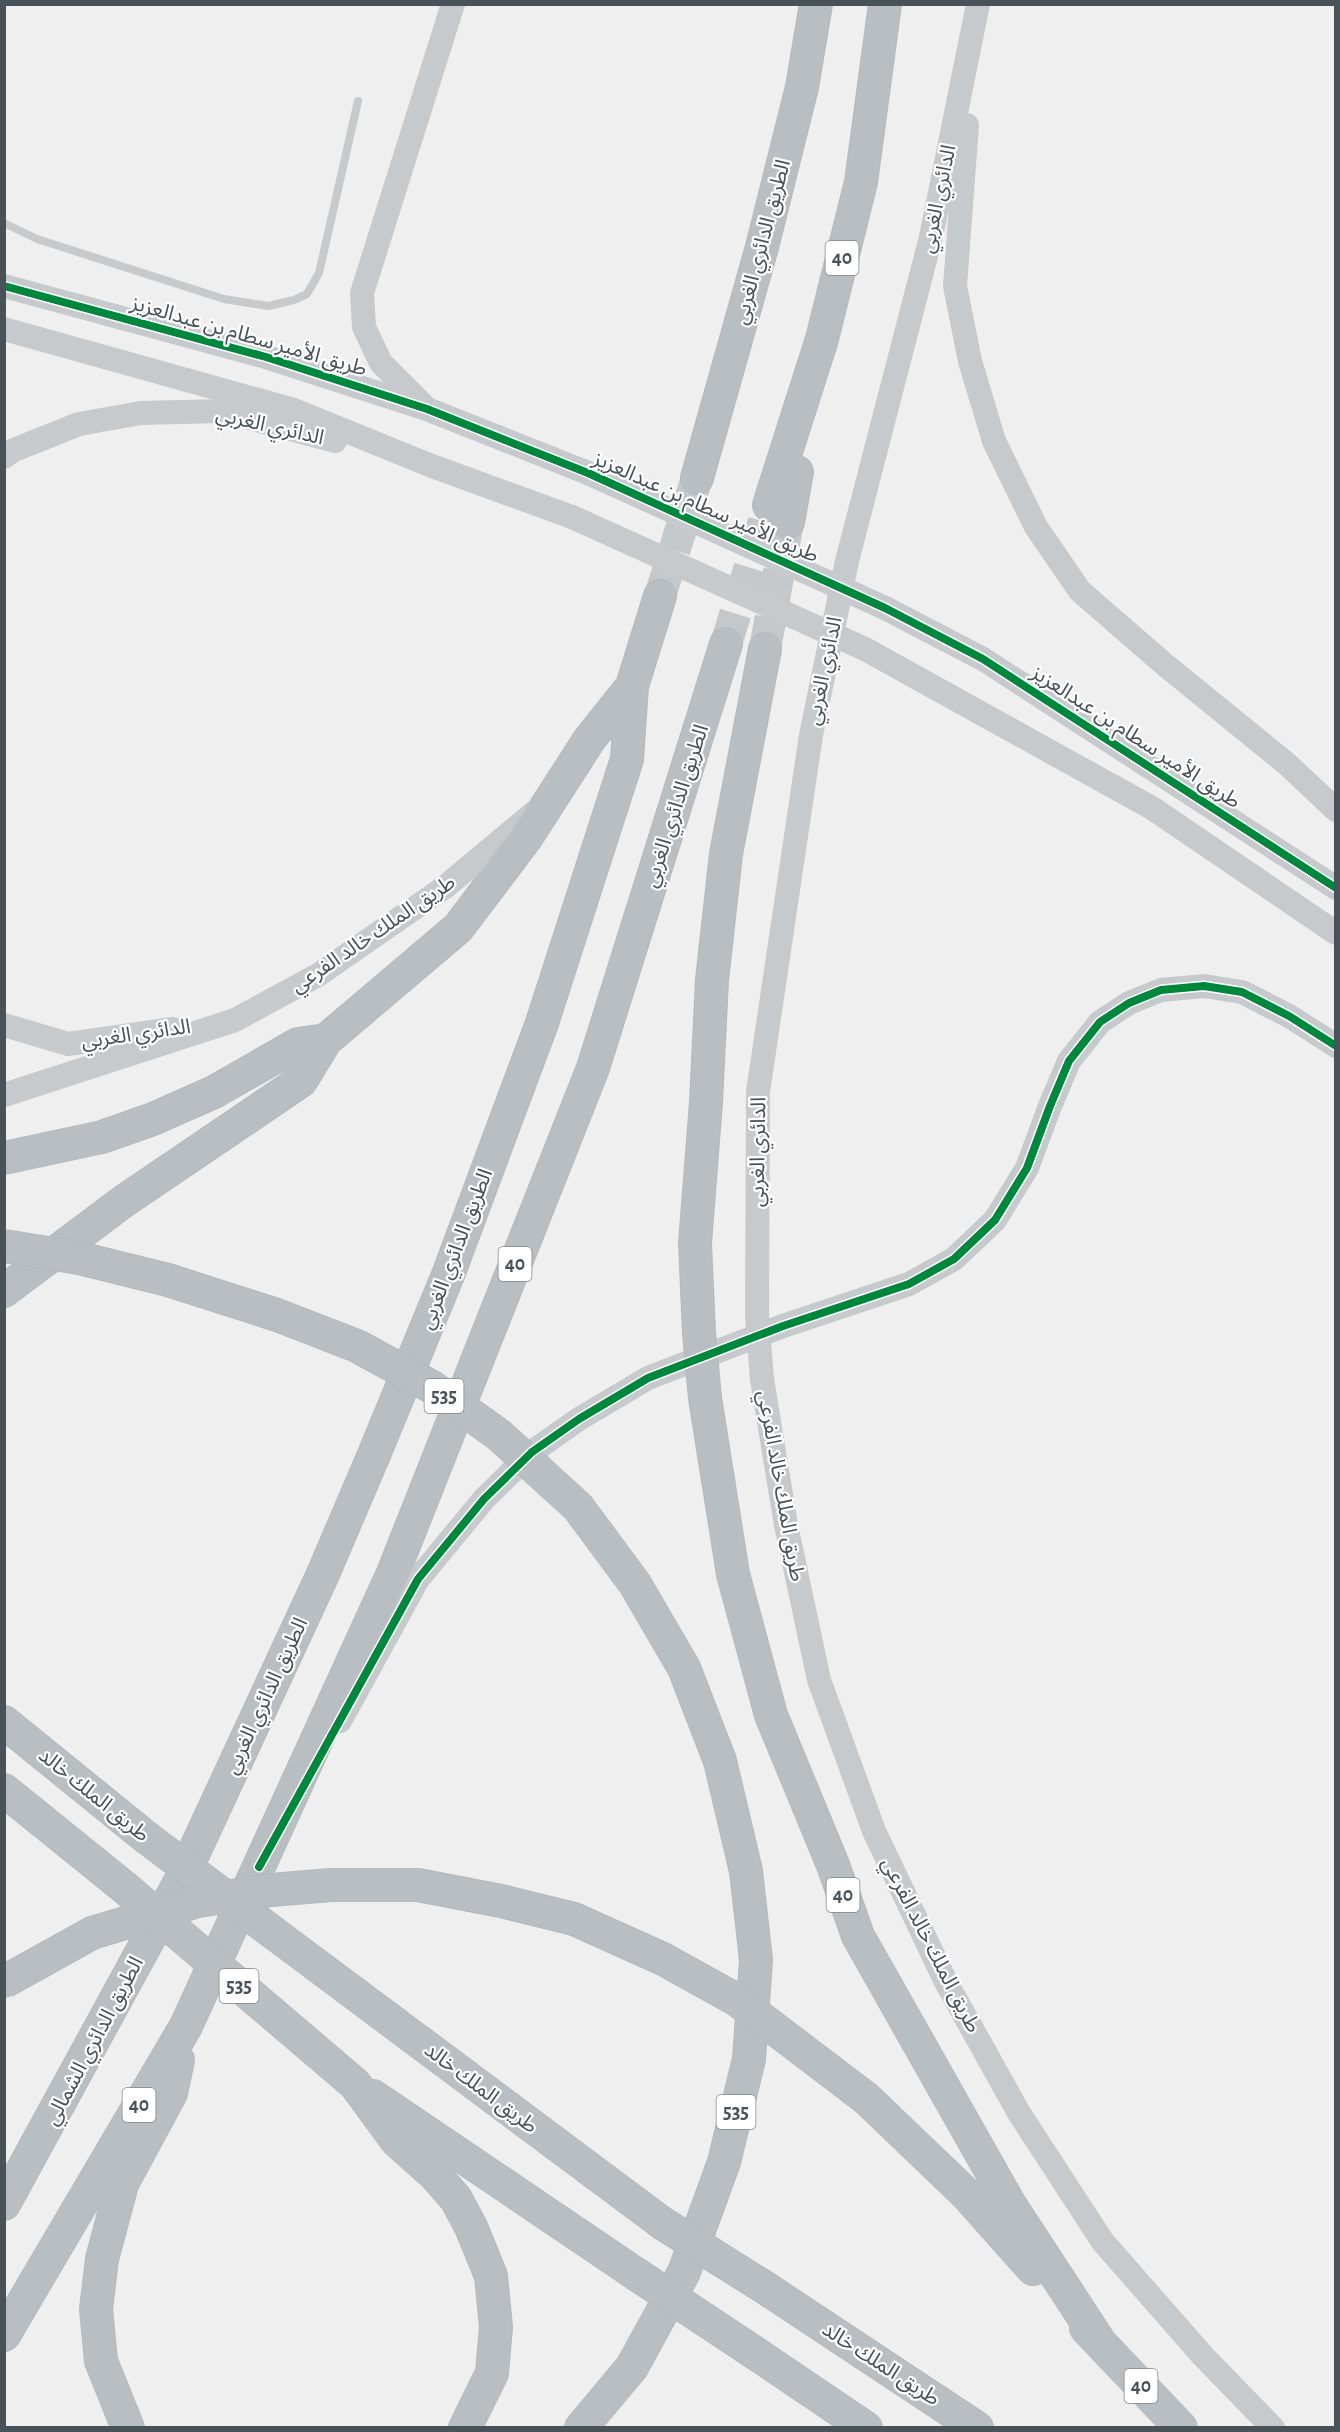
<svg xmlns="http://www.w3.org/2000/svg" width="1340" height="2432" font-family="'Alegreya Sans','Noto Sans Arabic',sans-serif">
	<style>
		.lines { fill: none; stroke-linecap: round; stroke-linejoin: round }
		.highway-tunnel { stroke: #c5c8ca; stroke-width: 32; stroke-dasharray: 32 16; stroke-linecap: butt }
		.highway-casing { stroke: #b4b9bd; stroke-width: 34 }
		.lane { stroke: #c7c9ca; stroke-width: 8 }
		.secondary { stroke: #c7cacc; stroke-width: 24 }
		.highway { stroke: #b9bec2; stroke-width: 32 }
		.highway-bridge-casing { stroke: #b4b9bd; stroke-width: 34; stroke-linecap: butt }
		.secondary-bridge { stroke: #c7cacc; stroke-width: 24 }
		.highway-bridge { stroke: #b9bec2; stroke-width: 32 }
		.cycleway-casing { stroke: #fff; stroke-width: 11 }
		.cycleway { stroke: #00873e; stroke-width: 8 }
		.labels { text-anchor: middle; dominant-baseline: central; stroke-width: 4.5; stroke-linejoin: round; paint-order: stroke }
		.shield { fill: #fff; stroke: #7f868b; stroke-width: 1.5 }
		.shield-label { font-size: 20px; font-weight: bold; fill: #485259 }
		.street-label { font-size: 21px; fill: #485259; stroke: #fff }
	</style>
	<rect width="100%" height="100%" fill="#efefef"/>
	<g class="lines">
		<path class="highway-tunnel" d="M660 596 697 478
			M726 644 769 505
			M765 649 788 522"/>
		<defs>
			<path id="highway" d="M697 478 762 247 802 87 816 4
				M769 505 822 339 861 182 885 4
				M788 522 797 472
				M4 1158 102 1137 153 1119 214 1092 298 1044 326 1040 458 928 526 838 589 740 632 686
				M4 1291 124 1201 301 1081 326 1040
				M699 1333 695 1243 706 1102 712 980 726 854 765 649
				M705 1398 733 1574 771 1715 833 1865 858 1936 1009 2203 1101 2344
				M4 1722 147 1838
				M4 1790 124 1887
				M275 1934 662 2223
				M355 2084 396 2140 435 2175 456 2199 471 2227 491 2276 496 2327 492 2373 465 2428
				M373 2096 636 2274
				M867 2099 966 2194 1033 2269
				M4 2204 182 1878 323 1574 373 1457 448 1275 542 1023 627 759 632 686 660 596
				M764 2287 977 2428
				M1086 2328 1181 2428
				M4 2335 186 2026 393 1573 593 1068 726 644
				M761 2357 866 2428
				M128 2428 101 2361 96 2309 102 2259 122 2184 171 2093 178 2060
				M581 2428 632 2367 684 2272 724 2162 749 2059 756 1960 746 1871 720 1761"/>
		</defs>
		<use href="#highway" class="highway-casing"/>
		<path class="lane" d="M4 223 37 239 224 299 268 306 294 300 307 294 319 273 358 101"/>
		<path class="secondary" d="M967 125 955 286 970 361 994 441 1036 527 1080 591 1164 664 1287 764 1336 810
			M4 286 266 357 427 409 588 473
			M4 329 294 410 432 466 572 517
			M423 405 381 363 364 327 362 293 453 4
			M4 457 14 450 79 424 141 413 223 411 335 441
			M885 608 983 659 1336 888
			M865 649 1152 808 1336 933
			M4 1025 68 1044 173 1029
			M4 1095 235 1020 318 975 445 887 536 811
			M757 1315 758 1092 811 735 847 561 931 237 978 4
			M762 1379 786 1525 819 1680 874 1831 946 1982 1019 2113 1103 2242 1203 2356 1273 2428
			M340 1721 418 1579 484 1499 532 1452 579 1419 648 1378 783 1326 909 1284 954 1259 995 1220 1027 1168 1050 1106 1069 1061 1100 1022 1129 1003 1161 990 1204 986 1242 992 1289 1016 1336 1046"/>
		<use href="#highway" class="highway"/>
		<defs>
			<path id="highway-bridge" d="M4 1246 79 1258 168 1280 277 1315 357 1346 432 1387 499 1435 578 1507 635 1584 684 1668 720 1761
				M699 1333 705 1398
				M147 1838 275 1934
				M124 1887 355 2084
				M4 1982 92 1933 198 1901 271 1890 331 1885H418L501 1901 574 1919 663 1959 737 2000 867 2099
				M662 2223 764 2287
				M636 2274 761 2357"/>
		</defs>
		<use href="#highway-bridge" class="highway-bridge-casing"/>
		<path class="secondary-bridge" d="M588 473 885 608
			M572 517 865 649
			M757 1315 762 1379"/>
		<use href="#highway-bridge" class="highway-bridge"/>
		<defs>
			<path id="cycleway" d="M4 286 266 357 427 409 588 473 885 608 983 659 1336 888
				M259 1867 418 1579 484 1499 532 1452 579 1419 648 1378 783 1326 909 1284 954 1259 995 1220 1027 1168 1050 1106 1069 1061 1100 1022 1129 1003 1161 990 1204 986 1242 992 1289 1016 1336 1046"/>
		</defs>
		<use href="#cycleway" class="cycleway-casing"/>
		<use href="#cycleway" class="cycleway"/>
	</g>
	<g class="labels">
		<g class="shield">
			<rect x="825.5" y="241" width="33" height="34" rx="4.5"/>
			<rect x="498.5" y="1247" width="33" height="34" rx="4.5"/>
			<rect x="424.5" y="1379" width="39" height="34" rx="4.5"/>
			<rect x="826.5" y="1878" width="33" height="34" rx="4.5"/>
			<rect x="219.5" y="1969" width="39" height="34" rx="4.5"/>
			<rect x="122.5" y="2088" width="33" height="34" rx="4.5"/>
			<rect x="716.5" y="2095" width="39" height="34" rx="4.5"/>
			<rect x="1124.5" y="2369" width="33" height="34" rx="4.5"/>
		</g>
		<g class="shield-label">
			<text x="842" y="258">40</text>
			<text x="515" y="1264">40</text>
			<text x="444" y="1396">535</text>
			<text x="843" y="1895">40</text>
			<text x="239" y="1986">535</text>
			<text x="139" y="2105">40</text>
			<text x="736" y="2112">535</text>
			<text x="1141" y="2386">40</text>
		</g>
		<g class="street-label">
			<text transform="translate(938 199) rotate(-78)">الدائري الغربي</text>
			<text transform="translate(762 242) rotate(-75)">الطريق الدائري الغربي</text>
			<text transform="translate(249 336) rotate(16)">طريق الأمير سطام بن عبدالعزيز</text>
			<text transform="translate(270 426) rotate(13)">الدائري الغربي</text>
			<text transform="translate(706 507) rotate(24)">طريق الأمير سطام بن عبدالعزيز</text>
			<text transform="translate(824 671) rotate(-78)">الدائري الغربي</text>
			<text transform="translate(1136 737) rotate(33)">طريق الأمير سطام بن عبدالعزيز</text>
			<text transform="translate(676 806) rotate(-72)">الطريق الدائري الغربي</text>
			<text transform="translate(373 934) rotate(-34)">طريق الملك خالد الفرعي</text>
			<text transform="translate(136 1034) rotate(-8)">الدائري الغربي</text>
			<text transform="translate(758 1152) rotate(-89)">الدائري الغربي</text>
			<text transform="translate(456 1249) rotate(-69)">الطريق الدائري الغربي</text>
			<text transform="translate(781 1486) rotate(80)">طريق الملك خالد الفرعي</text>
			<text transform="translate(266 1696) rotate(-65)">الطريق الدائري الغربي</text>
			<text transform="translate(94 1795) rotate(39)">طريق الملك خالد</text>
			<text transform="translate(931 1945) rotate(63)">طريق الملك خالد الفرعي</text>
			<text transform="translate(94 2041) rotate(-62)">الطريق الدائري الشمالي</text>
			<text transform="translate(481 2088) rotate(37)">طريق الملك خالد</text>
			<text transform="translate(881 2364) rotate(33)">طريق الملك خالد</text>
		</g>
	</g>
	<rect width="1340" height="2432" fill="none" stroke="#485259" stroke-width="12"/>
</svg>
